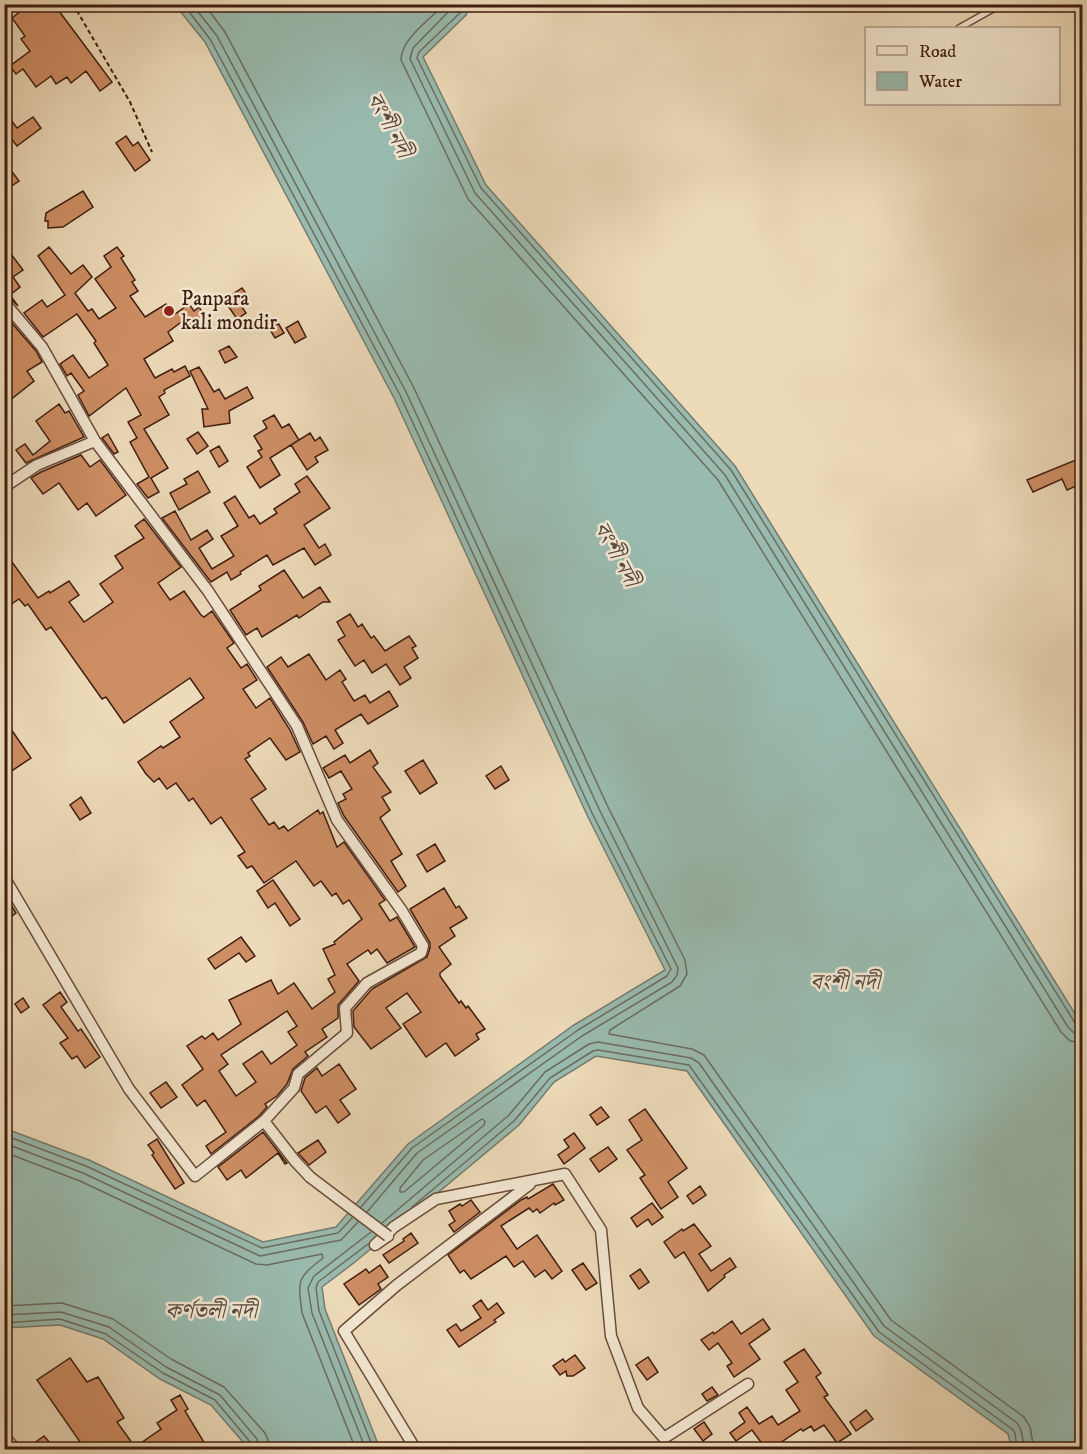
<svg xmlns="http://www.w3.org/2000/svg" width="1087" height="1454" font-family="'IM FELL DW Pica','Noto Serif Bengali',serif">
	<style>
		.water { fill: #99bbaf; stroke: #757c6f; stroke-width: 1.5 }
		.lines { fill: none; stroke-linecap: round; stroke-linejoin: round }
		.shore { stroke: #6c6c60; stroke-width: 1.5 }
		.building { fill: #ce8e64; stroke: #3f1d10; stroke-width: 1.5; fill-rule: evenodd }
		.lane-casing { stroke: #6a4c3a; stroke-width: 8 }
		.street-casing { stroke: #6a4c3a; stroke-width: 13 }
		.path { stroke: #3f1d10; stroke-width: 2; stroke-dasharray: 4.5 3; stroke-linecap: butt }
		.lane { stroke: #f3e7d2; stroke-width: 5 }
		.street { stroke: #f3e7d2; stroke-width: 10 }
		.street-bridge-casing { stroke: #6a4c3a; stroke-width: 13; stroke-linecap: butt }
		.street-bridge { stroke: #f3e7d2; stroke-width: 10 }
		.poi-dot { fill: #8f2418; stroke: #f3e7d2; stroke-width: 2 }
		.labels { text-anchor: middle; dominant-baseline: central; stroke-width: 5; stroke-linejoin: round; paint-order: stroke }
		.poi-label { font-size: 21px; fill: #3f1d10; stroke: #f3e7d2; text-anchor: start }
		.water-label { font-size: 22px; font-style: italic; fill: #5a4c40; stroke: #f3e7d2 }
	</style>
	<rect width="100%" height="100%" fill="#eddab9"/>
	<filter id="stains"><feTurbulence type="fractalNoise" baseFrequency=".00333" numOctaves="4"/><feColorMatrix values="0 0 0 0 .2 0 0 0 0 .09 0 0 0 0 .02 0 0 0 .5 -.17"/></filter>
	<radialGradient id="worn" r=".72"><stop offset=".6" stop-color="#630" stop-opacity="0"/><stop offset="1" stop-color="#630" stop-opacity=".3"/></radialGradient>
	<path class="water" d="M175 5H470L466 15 423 57 486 185 735 466 1082 1025V1449H1012L1008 1434 874 1336 687 1071 596 1056 554 1082 519 1125 355 1262 322 1287 325 1309 380 1449H249L211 1405 160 1379 103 1339 60 1325 5 1328 4 1128 89 1160 263 1242 336 1227 408 1144 574 1025 665 970 588 817 394 398 205 42Z"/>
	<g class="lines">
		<path class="shore" d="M183 4 210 39 400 395 593 815 671 969 667 976 578 1030 412 1148 361 1207
			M192 4 217 36 406 392 600 811 678 968 677 975 672 982 582 1036 417 1153 367 1212
			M204 4 225 32 414 388 608 807 685 960 687 974 680 986 610 1030 609 1034 692 1049 704 1055 891 1320 1024 1417 1030 1427 1034 1450
			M445 4C430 19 401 39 401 60L468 199 718 480 1061 1032 1070 1041 1082 1043
			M456 4 413 48 410 59 475 193 725 475 1068 1027 1074 1033 1082 1034
			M464 4 461 12 419 52 417 58 481 188 731 470 1075 1023 1082 1027
			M482 1119 485 1121 484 1125 404 1192H400V1188L423 1160Z
			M4 1135 86 1166 262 1248 338 1233 352 1218
			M4 1143 83 1173 260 1256 341 1240 358 1222
			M4 1152 80 1181 256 1264 267 1265 322 1254 323 1258C296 1279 298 1280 302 1313L356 1450
			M412 1207 514 1121 550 1078 593 1051 598 1050 689 1065 879 1332 1012 1429 1015 1433 1017 1450
			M382 1223 509 1115 545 1072 589 1044 598 1042 691 1058 699 1063 884 1326 1017 1423 1021 1430 1025 1450
			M368 1244 318 1282 316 1288 319 1311 374 1450
			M4 1306 62 1303 113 1319 171 1359 224 1387 265 1433 269 1442V1450
			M4 1315 61 1312 109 1327 166 1367 220 1395 257 1439 260 1450
			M4 1323 60 1319 106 1334 163 1373 215 1400 251 1443 253 1450
			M366 1450 312 1313 308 1288 314 1276 371 1232"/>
	</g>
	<path class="building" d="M30 4H67L59 11 112 82 100 91 86 71 71 83 67 77 56 84 51 76 36 87 23 69 16 74 10 66 30 51 21 39 25 36 12 18Z
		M4 111 17 128 33 117 41 128 17 146 4 129Z
		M126 136 133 146 138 142 150 160 135 171 116 143Z
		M4 161 19 181 4 191Z
		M83 191 93 207 63 227 48 228V221H45L46 213Z
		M49 247 71 274 83 265 92 277 75 293 88 311 92 309 99 319 116 308 95 279 111 267 104 256 117 247 124 256 121 258 135 280 132 282 138 291 130 296 145 317 166 304 175 314 189 304 194 311 199 307 208 321 195 330 190 322 187 325 184 320 168 332 173 341 144 359 155 378 172 369 174 372 185 366 190 376 164 390 165 393 159 397 169 415 144 429 168 468 151 478 159 492 148 498 137 484 149 477 130 442 137 438 128 422 141 415 126 388 89 416 78 395 84 391 71 373 67 376 60 364 73 355 89 378 108 365 94 343 96 341 77 314 43 337 24 313 42 300 47 307 65 295 38 256Z
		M11 254 23 270 13 277 20 287 10 295 18 306 9 297 4 295V259Z
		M242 288 249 298 240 304 246 313 237 319 224 300Z
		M4 314 36 351 42 362 27 371 34 381 4 405Z
		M298 321 306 337 295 343 286 328Z
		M278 323 284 333 275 338 269 328Z
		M229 346 237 357 225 363 219 351Z
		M199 367 214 392 219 389 225 399 247 387 253 398 229 411 230 423 204 427 202 409H208L190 371Z
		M59 404 65 413 69 411 84 437 26 463 16 450 25 444 33 455 50 441 36 421Z
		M274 415 282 428 289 424 299 440 270 458 280 475 260 488 247 467 262 457 258 451 262 449 254 436 267 428 263 421Z
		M198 432 208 446 197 454 187 439Z
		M310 433 315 441 320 437 328 450 315 457 318 462 307 470 291 445Z
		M108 434 118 452 114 454 102 438Z
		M219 446 228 461 219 467 210 451Z
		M81 455 90 467 100 460 126 495 96 516 87 503 78 510 59 483 43 494 31 478 41 472Z
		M1083 457V483L1067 490 1062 479 1033 492 1027 480Z
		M198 471 210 492 179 510 170 493 187 484 184 479Z
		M307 476 330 508 304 525 319 548 325 544 331 555 315 565 304 548 273 565 267 555 240 572 241 574 231 580 227 572 211 582 162 518 175 511 191 540 207 530 213 539 199 548 212 569 234 556 221 536 238 526 224 503 235 496 249 518 254 515 260 524 277 513 274 509 300 492 295 484Z
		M144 519 181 567 158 583 170 600 184 591 201 615 204 617 212 611 234 643 227 648 241 668 247 664 257 680 243 689 256 708 270 698 290 730 300 752 286 760 270 738 248 753 250 756 245 759 266 789 251 799 269 825 274 822 279 829 284 826 288 831 318 810 320 814 323 812 337 847 344 842 385 900 379 904 390 921 397 917 415 947 387 963 377 949 371 954 368 950 347 964 359 981 338 1005V1018L322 1029 327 1037 305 1052 308 1056 293 1069 287 1084 277 1096 265 1104 267 1107 259 1116 211 1154 206 1146 226 1132 205 1100 197 1106 182 1085 203 1069 187 1046 202 1036 205 1039 213 1033 218 1040 241 1024 229 1000 271 980 278 994 294 983 312 1009 335 992 328 979 335 975 323 949 335 944 334 942 362 919 349 900 343 904 336 893 332 896 321 881 314 886 296 861 264 883 252 866 247 868 238 856 245 852 221 817 211 824 193 798 189 801 176 783 167 789 159 778 154 782 146 774 138 762 161 746 163 748 180 737 170 722 204 698 190 678 124 723 106 697 102 699 51 627 46 630 28 604 25 606 19 599 10 605 4 598V567L12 562 38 598 49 591 50 593 69 581 79 595 69 602 84 622 113 602 100 584 123 568 115 556 144 538 135 526ZM287 1011 297 1026 288 1032 297 1045 271 1064 262 1051 243 1064 256 1082 236 1096 219 1071 228 1064 221 1055Z
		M284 570 303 598 320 587 330 602H323L299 618 297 615 262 637 257 628 246 635 230 610 261 590 259 586Z
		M350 614 358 627 362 624 371 638 374 636 385 651 409 636 416 646 412 648 418 658 404 667 411 678 400 685 386 664 372 673 364 660 355 666 338 640 345 636 337 622Z
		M309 654 326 680 340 670 346 679 342 682 354 701 365 695 370 703 389 691 398 706 368 724 361 714 335 730 343 743 334 749 326 736 313 744 303 722 267 667 281 657 288 667Z
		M4 719 31 758 4 776Z
		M370 750 378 763 373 767 391 792 382 797 390 810 380 818 402 854 391 861 406 886 398 892 344 816 338 803 346 799 343 794 352 789 341 771 329 778 323 768 345 755 350 763Z
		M423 760 437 783 420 794 405 771Z
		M501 766 509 780 495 789 486 776Z
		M81 797 91 813 80 820 70 805Z
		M435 844 445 861 427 872 417 855Z
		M273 880 300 919 290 926 275 903 268 908 257 891Z
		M444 888 456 908 459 906 467 918 450 928 455 936 439 947 451 964 440 973V976L459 1003 461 1001 466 1008 468 1006 485 1029 476 1034 479 1039 455 1056 446 1043 426 1057 403 1024 421 1012 407 993 386 1008 401 1028 371 1049 354 1027 353 1011 372 989 427 957 430 948V943L410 909Z
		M4 893 16 913 4 922Z
		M241 937 255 956 246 962 239 953 215 969 208 959Z
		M60 992 67 1002 61 1007 78 1031 81 1029 100 1057 85 1068 77 1056 72 1059 60 1043 68 1038 43 1005Z
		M23 998 29 1007 21 1013 15 1004Z
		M339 1064 356 1089 340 1100 350 1114 338 1123 326 1106 316 1113 301 1091 305 1078 317 1068 322 1076Z
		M166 1082 177 1097 161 1108 150 1093Z
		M601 1107 609 1117 597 1125 590 1115Z
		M645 1109 687 1168 668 1182 678 1197 661 1209 640 1178 645 1175 627 1150 642 1140 629 1120Z
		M263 1132 287 1163 285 1164 278 1153 246 1178 241 1170 227 1180 218 1167Z
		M574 1133 585 1148 564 1164 558 1155 569 1147 564 1140Z
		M157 1139 184 1183 175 1189 152 1155 154 1153 148 1145Z
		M318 1140 326 1152 309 1165 298 1153Z
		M608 1147 617 1159 599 1172 590 1159Z
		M553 1184 564 1200 555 1205 554 1203 540 1213 537 1209 533 1212 529 1208 501 1226 517 1249 537 1235 562 1271 552 1279 545 1270 535 1277 523 1261 514 1267 506 1256 471 1279 464 1270 460 1273 448 1255 521 1200 527 1197 528 1199Z
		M700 1186 706 1195 693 1204 687 1196Z
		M471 1200 480 1212 454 1232 449 1225 455 1221 449 1211 460 1204 462 1206Z
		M652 1203 663 1217 652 1225 648 1219 637 1227 631 1218Z
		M694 1224 711 1246 699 1254 711 1271 730 1258 736 1267 724 1275 725 1277 708 1291 684 1252 675 1258 664 1242 682 1229 683 1231Z
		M411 1233 418 1243 389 1263 383 1255 404 1241 403 1239Z
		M583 1263 597 1283 586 1290 572 1270Z
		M380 1265 388 1277 378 1284 381 1289 359 1305 344 1284 366 1269 369 1273Z
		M640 1269 649 1282 639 1289 630 1276Z
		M481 1300 488 1310 497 1303 504 1313 494 1320 496 1322 459 1347 447 1330 456 1324 461 1331 481 1318 473 1306Z
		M763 1319 770 1329 749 1344 760 1359 734 1377 727 1366 732 1363 718 1343 709 1350 701 1340 713 1332 714 1334 732 1321 741 1334Z
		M804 1349 821 1373 816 1377 828 1395 824 1397 851 1434 837 1443 824 1425 814 1431 811 1426 803 1431 801 1429 771 1449H766L752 1430 736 1441 730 1433 745 1422 739 1413 747 1407 759 1424 772 1416 778 1425 800 1411 786 1390 798 1382 784 1362Z
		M575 1355 585 1368 573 1376H567L566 1371 560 1375 553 1366 563 1359 565 1362Z
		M648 1357 658 1372 647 1380 636 1365Z
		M70 1358 87 1382 98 1377 124 1418 117 1422 135 1447 161 1429 157 1423 177 1410 171 1400 180 1395 188 1409 185 1411 208 1449H85L37 1380Z
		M712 1387 718 1395 707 1401 702 1394Z
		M866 1410 873 1419 856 1431 850 1422Z
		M704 1422 712 1434 703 1441 694 1429Z
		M44 1436 55 1449H26Z"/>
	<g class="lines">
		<defs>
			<path id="lane" d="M959 28 1002 4"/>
			<path id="street" d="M4 302 42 347 95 441 208 591 297 726 337 820 402 911 423 946 421 953 367 983 345 1008 347 1033 298 1074 294 1088 264 1121 295 1161 310 1177
				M4 487 37 465 95 441
				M4 877 129 1089 195 1176 264 1121
				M388 1236 375 1245 394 1227 436 1199 565 1174 601 1230 611 1336 638 1408 664 1438 748 1384
				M4 1436 16 1450
				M416 1450 344 1331 397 1285 530 1184"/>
		</defs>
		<use href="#lane" class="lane-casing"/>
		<use href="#street" class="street-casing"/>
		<path class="path" d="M73 4 130 102 152 152"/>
		<use href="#lane" class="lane"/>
		<use href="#street" class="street"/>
		<defs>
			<path id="street-bridge" d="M310 1177 388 1236"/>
		</defs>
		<use href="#street-bridge" class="street-bridge-casing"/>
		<use href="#street-bridge" class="street-bridge"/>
	</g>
	<circle class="poi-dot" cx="169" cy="311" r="6"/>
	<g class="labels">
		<g class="poi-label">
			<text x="181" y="299">Panpara<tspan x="181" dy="24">kali mondir</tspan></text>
		</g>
		<g class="water-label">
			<text transform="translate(389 125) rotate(62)">বংশী নদী</text>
			<text transform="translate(616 554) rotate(62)">বংশী নদী</text>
			<text x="845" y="982">বংশী নদী</text>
			<text x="211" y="1311">কর্ণতলী নদী</text>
		</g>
	</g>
	<rect width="1087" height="1454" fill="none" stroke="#eddab9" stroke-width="24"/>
	<rect x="6" y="6" width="1075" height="1442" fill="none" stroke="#3f1d10" stroke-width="3"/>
	<rect x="12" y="12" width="1063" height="1430" fill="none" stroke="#3f1d10" stroke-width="1.5"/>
	<rect x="865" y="27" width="195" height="78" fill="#f3e7d2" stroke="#ab9684" stroke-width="1.5"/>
	<rect x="877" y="46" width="30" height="9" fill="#f3e7d2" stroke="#ab9684" stroke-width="1.5"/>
	<text x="919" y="57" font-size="18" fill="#3f1d10">Road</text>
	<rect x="877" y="72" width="30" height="18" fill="#99bbaf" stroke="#ab9684" stroke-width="1.5"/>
	<text x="919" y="87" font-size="18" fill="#3f1d10">Water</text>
	<rect width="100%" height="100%" filter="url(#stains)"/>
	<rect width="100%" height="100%" fill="url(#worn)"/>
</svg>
